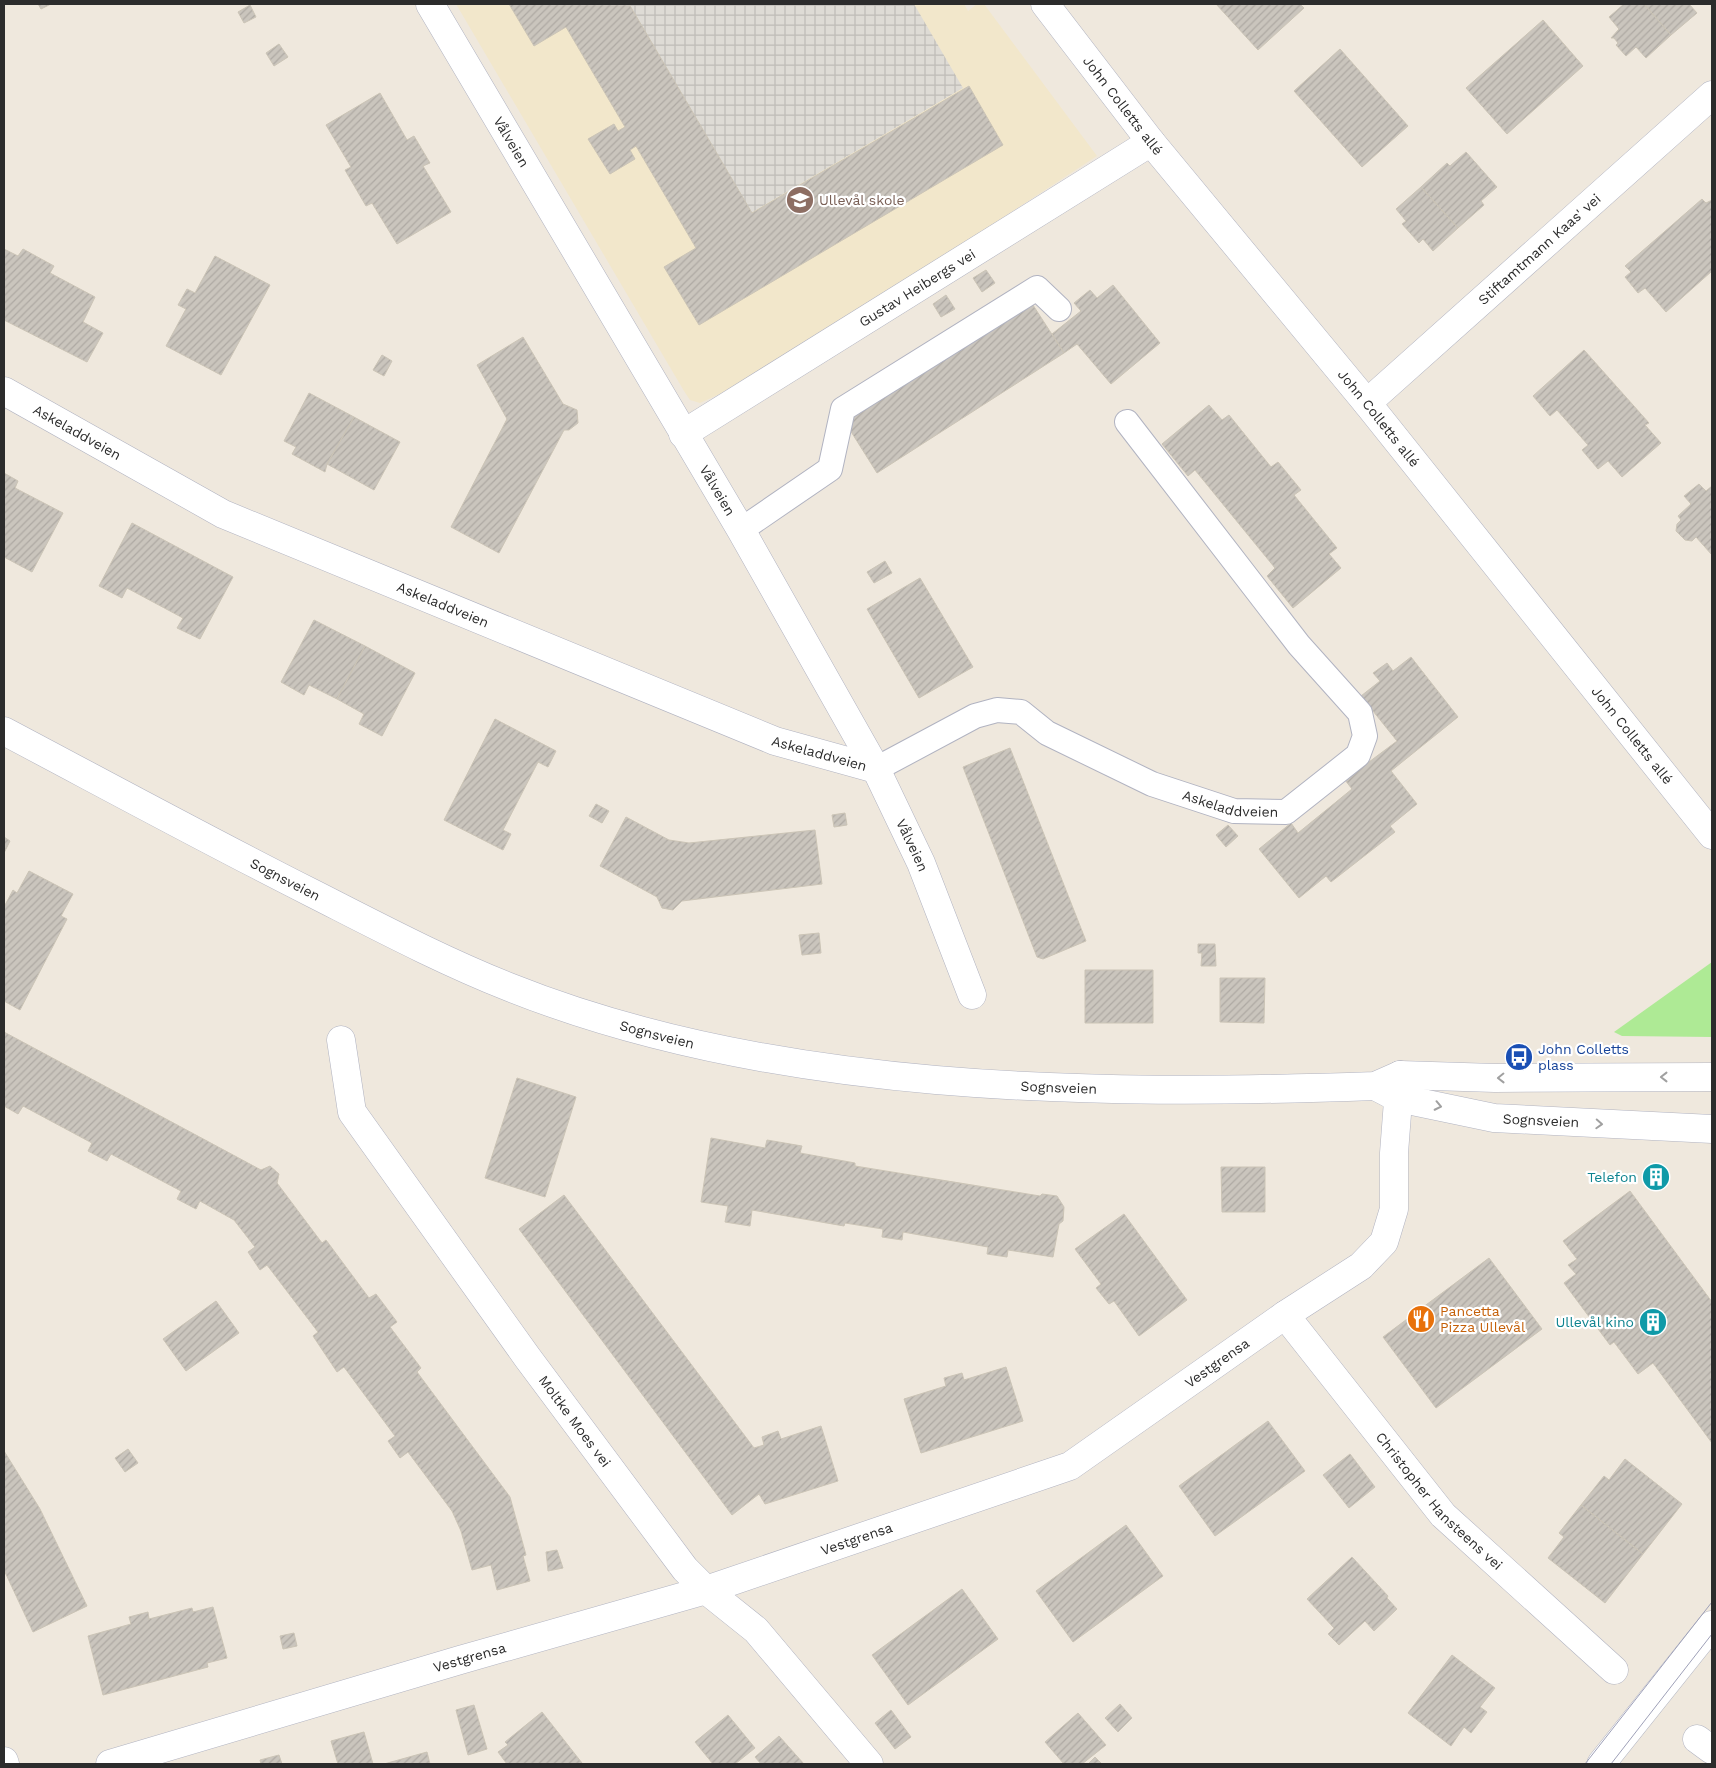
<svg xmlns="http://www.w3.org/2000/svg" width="1716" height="1768" font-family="'Work Sans',sans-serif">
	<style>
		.education { fill: #f2e7cb }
		.grass { fill: #aeea95 }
		.plaza { fill: url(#plaza-grid) }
		.building { fill: url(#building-hatch); stroke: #cbc4b6 }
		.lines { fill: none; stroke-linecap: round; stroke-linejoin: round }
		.lane-casing { stroke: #b1b3c1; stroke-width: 26 }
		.street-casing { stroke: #b1b3c1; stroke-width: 29 }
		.secondary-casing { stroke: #b1b3c1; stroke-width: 29 }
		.lane { stroke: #fff; stroke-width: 24 }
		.street { stroke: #fff; stroke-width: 28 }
		.secondary { stroke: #fff; stroke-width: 28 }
		.tram { stroke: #9fa1b8; stroke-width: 1 }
		.oneway { stroke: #a0a0a0 }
		.labels { text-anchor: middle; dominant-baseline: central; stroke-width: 4.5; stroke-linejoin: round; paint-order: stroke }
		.street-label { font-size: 14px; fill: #2c2c2c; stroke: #fff }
		.education-label { font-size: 14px; fill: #785e54; stroke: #fff; text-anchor: start }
		.transit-label { font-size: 14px; fill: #164399; stroke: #fff; text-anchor: start }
		.culture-label { font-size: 14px; fill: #0d838f; stroke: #fff; text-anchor: end }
		.food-label { font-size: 14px; fill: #c56008; stroke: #fff; text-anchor: start }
	</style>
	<defs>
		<pattern id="plaza-grid" width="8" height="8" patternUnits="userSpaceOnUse" patternTransform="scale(1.25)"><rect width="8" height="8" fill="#dedbd5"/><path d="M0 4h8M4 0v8" fill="none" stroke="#bfbcb7"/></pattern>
		<pattern id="building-hatch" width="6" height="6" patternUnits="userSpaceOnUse" patternTransform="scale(1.25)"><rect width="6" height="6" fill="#cac5bd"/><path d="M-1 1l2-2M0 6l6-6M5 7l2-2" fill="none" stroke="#aea9a3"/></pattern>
	</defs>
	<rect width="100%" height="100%" fill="#efe8dd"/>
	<path class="education" d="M456 4H964L968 11 977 4H984L1097 156 961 245 722 393 700 403 690 400 684 391Z"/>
	<path class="grass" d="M1712 962V1037L1622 1036 1614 1032Z"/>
	<path class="plaza" d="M629 4H914L963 88 751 213Z"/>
	<path class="building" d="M38 4H51L41 9Z
		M509 4H629L752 213 969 86 1003 145 699 325 664 267 696 248 636 146 630 150 635 159 610 174 588 139 614 124 618 131 625 127 566 27 534 46Z
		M1216 4H1300L1304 8 1258 50Z
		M1624 4H1644L1671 35 1646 58 1636 47 1626 56 1616 45 1618 43 1614 38H1611L1619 29 1609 17Z
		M1644 4H1689L1697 13 1671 35Z
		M250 5 256 17 244 23 238 12Z
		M1543 20 1583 66 1507 134 1466 88Z
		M279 44 288 57 274 66 266 53Z
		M1340 49 1408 126 1362 167 1294 91Z
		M380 93 407 140 414 136 430 163 423 166 451 212 397 244 372 203 366 206 345 170 351 167 326 125Z
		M1466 152 1497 187 1481 201 1484 205 1458 228 1421 187 1447 163 1450 166Z
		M1421 187 1458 228 1433 251 1423 239 1419 243 1402 224 1406 221 1396 209Z
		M1702 199 1706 203 1712 200V271L1666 312 1645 288 1638 293 1625 277 1631 272 1625 266Z
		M4 249 18 256 23 249 54 266 50 273 95 297 83 322 103 333 87 362 4 320Z
		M215 256 270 285 221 375 166 346 186 309 178 305 187 289 195 293Z
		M986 270 995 283 982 292 973 278Z
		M1113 285 1160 343 1111 384 1077 344 1064 353 1052 334 1081 311 1074 303 1090 290 1097 298Z
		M946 295 955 309 941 317 933 304Z
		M1031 302 1064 353 877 473 845 422Z
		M523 337 563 404 577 410 578 423 569 430H564L499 553 451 527 507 419 477 365Z
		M1584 350 1649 423 1645 425 1661 443 1622 477 1608 461 1598 469 1582 450 1588 445 1557 410 1550 416 1533 396Z
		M382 355 392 361 384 376 373 370Z
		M309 393 354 417 327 464 325 472 292 454 296 447 284 441Z
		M1209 405 1222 420 1229 415 1271 467 1278 462 1301 490 1294 495 1337 548 1329 554 1341 568 1293 608 1267 576 1275 568 1195 470 1188 476 1162 444Z
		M354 417 400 442 374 490 327 464Z
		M4 473 18 481 15 488 63 513 32 572 4 557Z
		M1699 484 1706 491 1712 486V555L1696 537 1692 541 1685 540 1676 531 1677 524 1681 520 1678 516 1691 504 1684 496Z
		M132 523 233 577 200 639 177 628 183 618 127 588 122 598 99 586Z
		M885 561 892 573 874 583 867 572Z
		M920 578 973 667 919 698 867 609Z
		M314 620 365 646 337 699 309 685 304 695 281 682Z
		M365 646 415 673 382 736 359 724 364 714 337 699Z
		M1411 657 1458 717 1391 771 1417 804 1390 826 1395 832 1331 882 1326 876 1299 898 1259 849 1291 823 1298 833 1352 789 1345 780 1397 741 1361 696 1380 681 1373 673 1387 663 1393 671Z
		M495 719 556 751 548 767 538 762 503 830 511 834 503 850 444 820Z
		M1010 748 1086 941 1043 959 1037 957 963 767Z
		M596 804 609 811 602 823 589 816Z
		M845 813 847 825 834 827 832 815Z
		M626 817 669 840 689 843 815 830 822 884 682 901 673 910 662 908 657 897 600 866Z
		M1228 825 1238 836 1226 847 1216 835Z
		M4 837 10 841 4 853Z
		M29 871 73 894 61 916 67 919 20 1010 4 1001V907L13 890 17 893Z
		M819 933 821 953 802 955 799 935Z
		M1198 944H1215L1216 966H1201L1202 953H1198Z
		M1085 970H1153V1023H1085Z
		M1220 978H1265L1264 1023 1220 1022Z
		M4 1032 261 1170 270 1166 279 1174 277 1183 322 1243 326 1240 369 1298 376 1294 397 1322 390 1327 421 1368 417 1372 510 1497 526 1555 523 1556 530 1581 497 1590 491 1565 472 1570 461 1531 452 1511 408 1452 400 1458 388 1441 395 1436 344 1367 337 1372 313 1336 318 1332 267 1265 260 1270 248 1252 255 1247 234 1220 200 1201 196 1209 177 1199 181 1191 111 1154 107 1161 88 1151 92 1143 23 1106 18 1114 4 1106Z
		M517 1078 576 1097 545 1197 485 1178Z
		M711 1138 765 1148 767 1140 802 1146 800 1153 855 1163V1166L1040 1196 1042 1194 1057 1196 1064 1207 1063 1221 1059 1224 1053 1257 1008 1250 1007 1257 987 1254 988 1247 903 1232 902 1240 882 1237 883 1229 845 1223 844 1226 752 1210 750 1226 725 1222 728 1206 701 1202Z
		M1221 1167H1265V1212H1222Z
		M1657 1173 1660 1178 1655 1181 1651 1176Z
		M1630 1191 1712 1302V1443L1653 1363 1638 1374 1614 1342 1610 1345 1564 1283 1576 1274 1568 1265 1577 1259 1563 1241Z
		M564 1195 754 1448 764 1445 762 1437 778 1431 781 1439 821 1426 838 1481 765 1504 759 1494 732 1515 519 1229Z
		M1124 1214 1187 1300 1139 1336 1114 1301 1109 1304 1096 1288 1101 1284 1075 1249Z
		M1489 1258 1542 1329 1436 1408 1383 1337Z
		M216 1301 239 1333 186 1371 163 1339Z
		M1006 1367 1023 1421 921 1453 904 1399 946 1386 944 1378 962 1373 964 1380Z
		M1268 1421 1305 1471 1215 1536 1179 1486Z
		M128 1449 138 1463 125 1472 115 1458Z
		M4 1451 40 1509 87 1606 33 1632 4 1570Z
		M1350 1454 1375 1487 1349 1508 1323 1475Z
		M1625 1459 1682 1504 1643 1554 1581 1505 1604 1476 1609 1480Z
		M1581 1505 1643 1554 1605 1603 1548 1558 1564 1537 1559 1533Z
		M1126 1525 1163 1576 1073 1642 1036 1591Z
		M557 1550 563 1568 548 1571 546 1552Z
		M1352 1557 1388 1596 1387 1598 1397 1609 1374 1631 1365 1621 1339 1645 1328 1634 1334 1628 1307 1599Z
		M962 1589 998 1639 908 1705 872 1655Z
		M213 1607 227 1658 207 1663 208 1667 103 1695 88 1636 131 1624 129 1617 148 1612 149 1619 192 1608 193 1612Z
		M294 1633 297 1646 283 1649 280 1636Z
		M1452 1655 1495 1688 1480 1707 1487 1712 1471 1733 1464 1727 1451 1746 1408 1713Z
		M1120 1704 1132 1718 1118 1732 1105 1718Z
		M474 1705 487 1749 468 1755 456 1710Z
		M891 1710 911 1737 895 1749 875 1723Z
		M542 1712 582 1763 580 1764H507L498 1752 508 1745 505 1742Z
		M1078 1713 1106 1745 1082 1764H1064L1045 1742Z
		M728 1715 755 1748 735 1764H713L695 1742Z
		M364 1732 373 1764H338L331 1741Z
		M779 1736 804 1764H761L755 1757Z
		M427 1752 430 1764H384Z
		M279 1755 282 1764H261L260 1760Z
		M1095 1757 1102 1764H1088Z"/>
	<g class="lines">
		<defs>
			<g id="lane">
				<path d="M741 530 830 469 843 409 1037 288 1059 309"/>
				<path id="s1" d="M876 769 975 716 997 710 1021 712 1047 733 1152 784 1234 811 1286 812 1358 755 1365 736 1360 713 1299 645 1127 422"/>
			</g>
			<g id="street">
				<path id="s2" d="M430 4 741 530 876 769 921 863 972 995"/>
				<path id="s3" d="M1045 4 1151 142 1367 403 1712 835"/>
				<path id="s4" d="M4 391 223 514 775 741 876 769"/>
				<path id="s5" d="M1367 403 1712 95"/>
				<path id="s6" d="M683 434 1151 142"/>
				<path id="s7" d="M341 1040 352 1112 527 1357 685 1569 706 1590 756 1630 869 1764"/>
				<path id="s8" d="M1285 1315 1443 1515 1614 1670"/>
				<path d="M1697 1739 1712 1750"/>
				<path d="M4 1761 5 1764"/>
				<path id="s9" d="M110 1764 460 1660 706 1590 1070 1466 1285 1315 1361 1266 1384 1242 1394 1209V1153L1400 1075"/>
				<path d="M1601 1764 1712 1625"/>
			</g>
			<g id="secondary">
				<path id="s10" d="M4 731C106 785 209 841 312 893 377 926 441 960 509 987 774 1093 1094 1096 1375 1086L1400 1075 1495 1078 1712 1077"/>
				<path id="s11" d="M1375 1086 1398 1098 1494 1118 1712 1129"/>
			</g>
		</defs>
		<use href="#lane" class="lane-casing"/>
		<use href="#street" class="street-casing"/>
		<use href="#secondary" class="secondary-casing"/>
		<use href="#lane" class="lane"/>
		<use href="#street" class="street"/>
		<use href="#secondary" class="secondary"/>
		<path class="tram" d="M1585 1764 1712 1602
			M1611 1764 1712 1634"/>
	</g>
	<defs><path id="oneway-chevron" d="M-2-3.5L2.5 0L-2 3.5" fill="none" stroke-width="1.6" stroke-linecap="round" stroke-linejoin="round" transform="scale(1.25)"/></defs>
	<g class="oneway">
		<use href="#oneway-chevron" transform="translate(1664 1077) rotate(180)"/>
		<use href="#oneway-chevron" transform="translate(1501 1078) rotate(179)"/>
		<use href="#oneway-chevron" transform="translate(1438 1106) rotate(12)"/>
		<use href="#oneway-chevron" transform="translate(1599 1124) rotate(3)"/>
	</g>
	<defs>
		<symbol id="school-disc" viewBox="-11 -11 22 22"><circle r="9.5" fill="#8d6e63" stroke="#fff"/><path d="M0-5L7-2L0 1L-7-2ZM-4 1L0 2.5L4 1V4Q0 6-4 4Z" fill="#fff"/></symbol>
		<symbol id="bus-disc" viewBox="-11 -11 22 22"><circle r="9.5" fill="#1a4fb4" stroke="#fff"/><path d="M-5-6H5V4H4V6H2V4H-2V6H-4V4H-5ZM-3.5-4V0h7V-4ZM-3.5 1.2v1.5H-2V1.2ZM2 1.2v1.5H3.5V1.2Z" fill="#fff"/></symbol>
		<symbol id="building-disc" viewBox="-11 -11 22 22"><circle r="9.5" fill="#0f9aa8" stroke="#fff"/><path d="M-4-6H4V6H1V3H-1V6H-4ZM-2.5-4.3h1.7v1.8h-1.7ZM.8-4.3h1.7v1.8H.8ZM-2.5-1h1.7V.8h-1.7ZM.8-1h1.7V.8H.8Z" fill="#fff"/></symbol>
		<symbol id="restaurant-disc" viewBox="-11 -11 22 22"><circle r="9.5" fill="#e8710a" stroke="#fff"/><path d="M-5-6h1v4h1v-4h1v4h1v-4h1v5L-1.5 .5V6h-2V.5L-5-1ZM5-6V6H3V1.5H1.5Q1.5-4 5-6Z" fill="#fff"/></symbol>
	</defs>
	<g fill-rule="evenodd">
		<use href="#school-disc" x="784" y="184" width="32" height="32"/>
		<use href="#bus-disc" x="1503" y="1041" width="32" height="32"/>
		<use href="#building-disc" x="1640" y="1161" width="32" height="32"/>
		<use href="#restaurant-disc" x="1405" y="1303" width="32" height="32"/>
		<use href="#building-disc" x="1637" y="1306" width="32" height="32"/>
	</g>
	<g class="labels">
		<g class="street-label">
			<text stroke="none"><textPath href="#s3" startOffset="128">John Colletts allé</textPath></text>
			<text stroke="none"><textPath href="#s2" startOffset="160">Vålveien</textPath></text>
			<text stroke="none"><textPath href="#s5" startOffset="231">Stiftamtmann Kaas' vei</textPath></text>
			<text stroke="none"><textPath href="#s6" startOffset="276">Gustav Heibergs vei</textPath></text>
			<text stroke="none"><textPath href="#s3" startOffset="532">John Colletts allé</textPath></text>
			<text stroke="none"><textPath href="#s4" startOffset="84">Askeladdveien</textPath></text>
			<text stroke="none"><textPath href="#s2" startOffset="565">Vålveien</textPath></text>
			<text stroke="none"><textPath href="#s4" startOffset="489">Askeladdveien</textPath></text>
			<text stroke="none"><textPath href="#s3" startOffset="938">John Colletts allé</textPath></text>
			<text stroke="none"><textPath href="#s4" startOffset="894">Askeladdveien</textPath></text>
			<text stroke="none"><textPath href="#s1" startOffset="391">Askeladdveien</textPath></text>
			<text stroke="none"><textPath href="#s2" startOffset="970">Vålveien</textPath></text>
			<text stroke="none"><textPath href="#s10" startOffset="318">Sognsveien</textPath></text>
			<text stroke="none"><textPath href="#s10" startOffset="722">Sognsveien</textPath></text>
			<text stroke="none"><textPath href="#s10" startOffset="1128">Sognsveien</textPath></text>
			<text stroke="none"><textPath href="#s11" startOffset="171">Sognsveien</textPath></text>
			<text stroke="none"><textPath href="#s9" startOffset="1185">Vestgrensa</textPath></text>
			<text stroke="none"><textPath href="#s7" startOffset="454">Moltke Moes vei</textPath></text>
			<text stroke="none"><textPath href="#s8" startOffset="242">Christopher Hansteens vei</textPath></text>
			<text stroke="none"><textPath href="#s9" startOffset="780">Vestgrensa</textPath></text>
			<text stroke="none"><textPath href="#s9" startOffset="375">Vestgrensa</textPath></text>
		</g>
		<g class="education-label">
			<text x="819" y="200">Ullevål skole</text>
		</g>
		<g class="transit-label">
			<text x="1538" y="1049">John Colletts<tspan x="1538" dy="16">plass</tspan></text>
		</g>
		<g class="culture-label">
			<text x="1637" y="1177">Telefon</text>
			<text x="1634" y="1322">Ullevål kino</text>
		</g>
		<g class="food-label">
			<text x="1440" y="1311">Pancetta<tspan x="1440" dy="16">Pizza Ullevål</tspan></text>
		</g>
	</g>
	<rect width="1716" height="1768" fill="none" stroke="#2c2c2c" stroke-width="10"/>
</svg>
